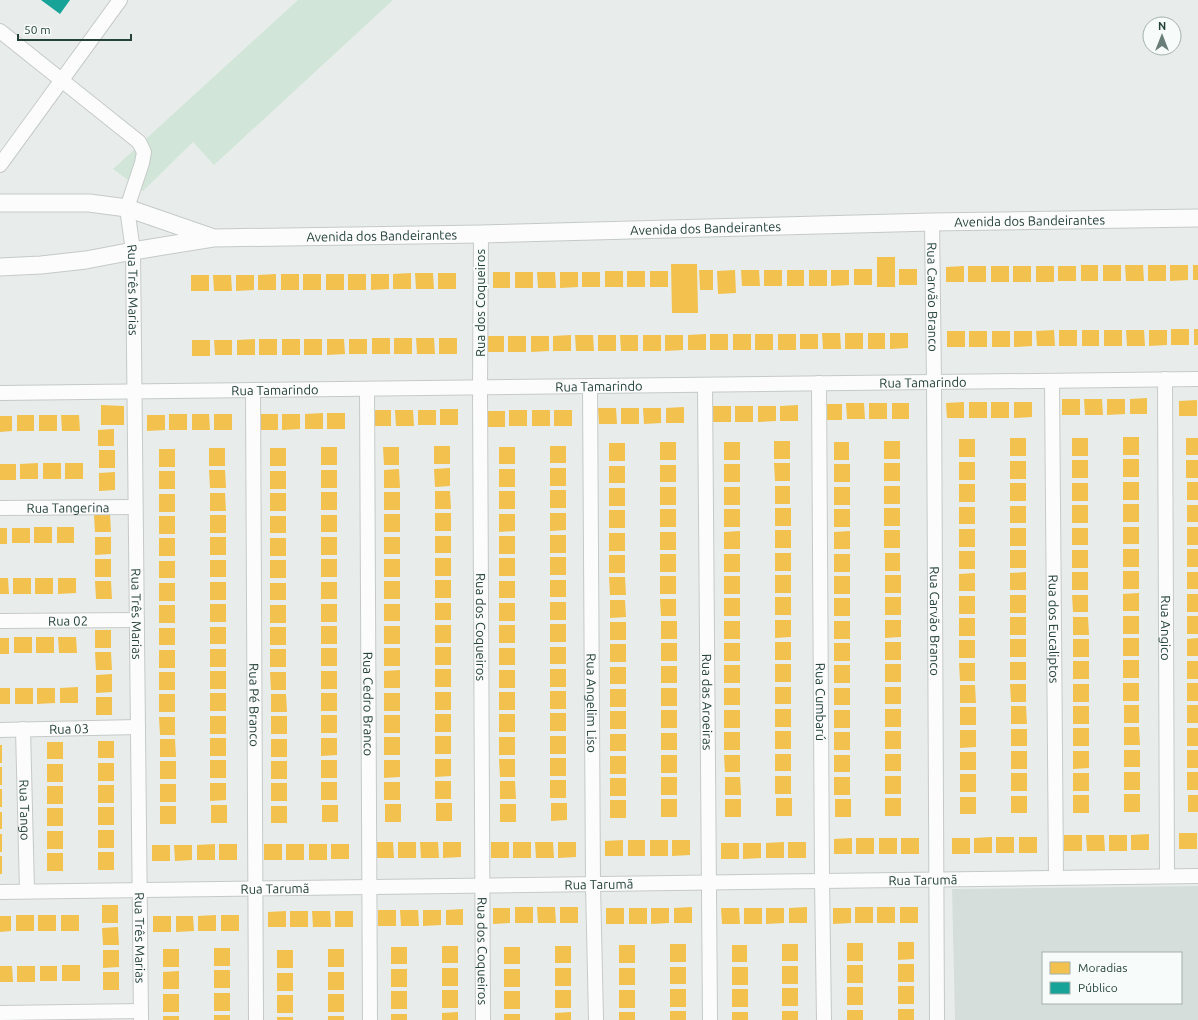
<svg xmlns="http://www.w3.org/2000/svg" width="1198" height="1020" font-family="Ubuntu,sans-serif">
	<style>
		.built { fill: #d6dedb; fill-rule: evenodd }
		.green { fill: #d1e6d8 }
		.homes { fill: #f2c14e }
		.public { fill: #17a398 }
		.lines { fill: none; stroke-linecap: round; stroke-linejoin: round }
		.minor-casing { stroke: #c5cac8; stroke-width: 16 }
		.tertiary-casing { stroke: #c5cac8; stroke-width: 19 }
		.minor { stroke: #fcfcfc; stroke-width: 14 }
		.tertiary { stroke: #fcfcfc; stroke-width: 17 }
		.labels { text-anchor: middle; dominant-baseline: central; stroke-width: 4; stroke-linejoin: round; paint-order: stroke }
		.street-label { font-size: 13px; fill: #24423a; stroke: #f7fbf9 }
	</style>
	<rect width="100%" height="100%" fill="#e8edeb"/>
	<path class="built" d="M1198 886V1020H955L952 889ZM1043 953H1181V1003H1043Z"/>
	<path class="green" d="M298 0H393L214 165 193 142 143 191 113 169Z"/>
	<path class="homes" d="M877 257H895V287H877Z
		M671 264H697L698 313H672Z
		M1081 265H1098V281H1081Z
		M1103 265H1121V281H1103Z
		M1125 265H1143L1144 281H1126Z
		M1148 265H1166V281H1148Z
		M1170 265H1188V280L1170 281Z
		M1193 265H1198V280H1193Z
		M964 266V282H946V267Z
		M968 266H986V282H968Z
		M991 266H1009V282H991Z
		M1013 266H1031V282H1013Z
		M1036 266H1054V282H1036Z
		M1058 266H1076V281H1058Z
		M854 269H872V285H854Z
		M899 269H917V285H899Z
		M699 270H713V290H700Z
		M735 270 736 293 718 294 717 271Z
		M741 270H759L760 286H742Z
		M764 270H782V286H764Z
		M787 270H804V286H787Z
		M809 270H827V286H809Z
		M831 270H849V285L831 286Z
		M605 271H623V287H605Z
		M627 271H645V287H627Z
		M650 271H668V287H650Z
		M493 272H510V288H493Z
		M515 272H533V288H515Z
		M537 272H555L556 288H538Z
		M560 272H578V287L560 288Z
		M582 272H600V287H582Z
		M411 273V289H393V274Z
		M415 273H433L434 289H416Z
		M438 273H456V289H438Z
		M276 274V290H258V275Z
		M281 274H299V290H281Z
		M303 274H321V290H303Z
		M326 274H344V290H326Z
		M348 274H366V290H348Z
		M371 274H389V289L371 290Z
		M191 275H209V291H191Z
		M213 275H231L232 291H214Z
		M236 275H254V290L236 291Z
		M1171 329H1189V345H1171Z
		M1194 329H1198V345H1194Z
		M1054 330 1055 346H1037L1036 331Z
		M1059 330H1077V346H1059Z
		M1082 330H1099V346H1082Z
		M1104 330H1122V346H1104Z
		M1126 330H1144L1145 346H1127Z
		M1149 330H1167V345L1149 346Z
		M947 331H965V347H947Z
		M969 331H987V347H969Z
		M992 331H1010V347H992Z
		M1014 331H1032V346L1014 347Z
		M822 333H840L841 349H823Z
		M845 333H863V349H845Z
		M868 333H885V349H868Z
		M890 333H908V348L890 349Z
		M706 334V350H688V335Z
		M710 334H728V350H710Z
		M733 334H751V350H733Z
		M755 334H773V350H755Z
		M778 334H796V350H778Z
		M800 334H818V349H800Z
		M571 335V351H553V336Z
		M575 335H593L594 351H576Z
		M598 335H616V351H598Z
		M620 335H638V351H621Z
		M643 335H661V351H643Z
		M665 335H683V350L665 351Z
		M486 336H504V352H486Z
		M508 336H526V352H508Z
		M531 336H549V351L531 352Z
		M372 338H390V354H372Z
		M394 338H412V354H394Z
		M416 338H434L435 354H417Z
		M439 338H457V354H439Z
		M255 339V355H237V340Z
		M259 339H277V355H259Z
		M282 339H300V355H282Z
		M304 339H322V355H304Z
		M327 339H344L345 354 327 355Z
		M349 339H367V354H349Z
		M192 340H210V356H192Z
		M214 340H232V355H215Z
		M1147 398V414H1130V399Z
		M1062 399H1080V415H1062Z
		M1084 399H1102L1103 415H1085Z
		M1107 399H1125V414L1107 415Z
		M1197 400V416H1179V401Z
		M964 402V418H947L946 403Z
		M969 402H987V418H969Z
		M991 402H1009V418H991Z
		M1014 402H1032V417L1014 418Z
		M846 403H864L865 419H847Z
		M869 403H887V419H869Z
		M892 403H909V419H892Z
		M824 404H842V420H824Z
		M101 405 124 406V425H101Z
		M798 405V421H780V406Z
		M713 406H731V422H713Z
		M735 406H753V422H735Z
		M758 406H776V421L758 422Z
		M684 407V423H666V408Z
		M598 408H616L617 424H599Z
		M621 408H639V424H621Z
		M643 408H661V423L644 424Z
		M440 409H458V425H440Z
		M373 410H391V426H373Z
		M395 410H413L414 426H396Z
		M418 410H436V425H418Z
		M509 410H527V426H509Z
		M532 410H550V426H532Z
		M554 410H572V426H554Z
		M487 411H505V427H487Z
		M323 413V429H305V414Z
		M327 413H345V429H327Z
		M169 414H187V430H169Z
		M192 414H209L210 430H192Z
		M214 414H232V430H214Z
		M260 414H278V430H260Z
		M282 414H300V429L282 430Z
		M17 415H34V431H17Z
		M39 415H57V431H39Z
		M61 415H79L80 431H62Z
		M147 415H165V430L147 431Z
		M0 416H12V431L0 432Z
		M114 429V446H98V430Z
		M1123 437H1139V455H1123Z
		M1010 438H1026V456H1010Z
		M1072 438H1088V456H1072Z
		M1186 438H1198V455H1186Z
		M959 439H975V457H959Z
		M774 441H790V459H774Z
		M884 441H900V459H884Z
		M660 442H676V460H660Z
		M724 442H740V460H724Z
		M834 442H849V460H834Z
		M609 443H625V461H609Z
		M434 446H450V464H434Z
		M550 446H566V463H550Z
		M321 447H337V465H321Z
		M383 447H399V465H384Z
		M499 447H515V464H499Z
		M209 448H225V466H209Z
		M270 448H286V466H270Z
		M159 449H175V467H159Z
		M99 450H115V468H99Z
		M1123 459H1139V477H1123Z
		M1072 460H1088V478H1072Z
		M1186 460H1198V478H1186Z
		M1010 461H1026V479H1010Z
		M959 462H975V480H959Z
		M38 463V479H20V464Z
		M43 463H61V479H43Z
		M65 463H83V479H65Z
		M774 463H790V481H775Z
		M884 463H900V481H884Z
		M0 464H16V480H0Z
		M724 464H740V482H724Z
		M834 464H850V482H834Z
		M660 465H676V482H660Z
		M609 466H625V483H609Z
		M450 468V486L435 487 434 469Z
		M550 468H566V486H550Z
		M399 469 400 488H384V470Z
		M499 469H515V487H499Z
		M209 470H225L226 488H210Z
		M321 470H337V488H321Z
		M159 471H175V489H159Z
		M270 471H286V489H270Z
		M115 472V490L99 491V473Z
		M1123 482H1139V500H1123Z
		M1187 482H1198V500H1187Z
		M1010 483H1026V501H1010Z
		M1072 483H1088V501H1072Z
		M959 484H975V502H959Z
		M775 486H790V504H775Z
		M884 486H900V504H884Z
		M660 487H676V505H660Z
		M724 487H740V505H724Z
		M834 487H850V505H834Z
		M609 488H625V506H609Z
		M550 490H566V508H550Z
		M435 491H450L451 509H435Z
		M499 491H515V509H499Z
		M321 492H337V510H321Z
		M384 492H400V510H384Z
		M210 493H225L226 511H210Z
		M270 493H286V511H270Z
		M159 494H175V512H159Z
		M1123 504H1139V522H1123Z
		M1072 505H1088V523H1072Z
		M1187 505H1198V522H1187Z
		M1010 506H1026V523H1010Z
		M959 507H975V524H959Z
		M775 508H791V526H775Z
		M884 508H900V526H884Z
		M660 509H676V527H660Z
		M724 509H740V527H724Z
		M834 509H850V527H834Z
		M609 510H625V528H609Z
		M435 513H451V531H435Z
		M550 513H566V530L550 531Z
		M110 514 111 532H95L94 515Z
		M384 514H400V532H384Z
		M499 514H515V531L499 532Z
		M210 515H226V533H210Z
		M321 515H337V532H321Z
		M159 516H175V534H159Z
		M270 516H286V533H270Z
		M34 527H52V543H34Z
		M57 527H74V543H57Z
		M1123 527H1139V544H1123Z
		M1187 527H1198V545H1187Z
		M0 528H7V544H0Z
		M12 528H30V543H12Z
		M1010 528H1026V546H1010Z
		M1072 528H1088V545H1072Z
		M959 529H975V547H959Z
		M775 530H791V548H775Z
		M884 530H900V548H884Z
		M740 531V549H724V532Z
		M850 531V549H834V532Z
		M660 532H676V550H660Z
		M609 533H625V551H609Z
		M550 535H566V553H550Z
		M435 536H451V553H435Z
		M499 536H515V554H499Z
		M95 537H111V554L95 555Z
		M210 537H226V555H210Z
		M321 537H337V555H321Z
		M384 537H400V554H384Z
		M159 538H175V556H159Z
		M270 538H286V556H270Z
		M1123 549H1139V567H1123Z
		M1187 549H1198V567H1187Z
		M1010 550H1026V568H1010Z
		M1072 550H1088V568H1072Z
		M959 551H975V569H959Z
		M775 553H791V571H775Z
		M885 553H900V571H885Z
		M660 554H676V572H660Z
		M724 554H740V572H724Z
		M834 554H850V572H834Z
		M609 555H625V573H609Z
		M550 557H566V575H550Z
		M435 558H451V576H435Z
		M499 558H515V576H499Z
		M95 559H111V577H95Z
		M321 559H337V577H321Z
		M384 559H400V577H384Z
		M210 560H226V577H210Z
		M270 560H286V578H270Z
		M159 561H175V578H159Z
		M1123 571H1139V589H1123Z
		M1026 572V590H1010V573Z
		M1072 572H1088V590H1072Z
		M1187 572H1198V589H1187Z
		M975 573V591H959V574Z
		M775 575H791V593H775Z
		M885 575H901V593H885Z
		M660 576H676V594H660Z
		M724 576H740V594H724Z
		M834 576H850V594H834Z
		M609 577H625L626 595H610Z
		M0 578H8L9 594H0Z
		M13 578H31V594H13Z
		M35 578H53V594H35Z
		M58 578H76V593L58 594Z
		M435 580H451V598H435Z
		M550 580H566V597H550Z
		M95 581H111L112 599H96Z
		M384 581H400V599H384Z
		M499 581H515V598H499Z
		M210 582H226V600H210Z
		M321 582H337V599H321Z
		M159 583H175V601H159Z
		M270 583H286V600H270Z
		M1139 593V611H1123V594Z
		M1187 594H1198V612H1187Z
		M1010 595H1026V613H1010Z
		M1072 595H1088V612H1073Z
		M959 596H975V614H959Z
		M775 597H791V615H775Z
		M885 597H901V615H885Z
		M724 598H740V616H724Z
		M834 598H850V616H834Z
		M660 599H676V616H661Z
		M610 600H625L626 617 610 618Z
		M550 602H566V620H550Z
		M435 603H451V620H435Z
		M499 603H515V621H499Z
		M210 604H226V622H210Z
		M321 604H337V622H321Z
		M384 604H400V621H384Z
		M159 605H175V623H159Z
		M270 605H286V623H270Z
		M1123 616H1139V634H1123Z
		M1187 616H1198V634H1187Z
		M1010 617H1026V635H1010Z
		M1073 617H1088L1089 635H1073Z
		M959 618H975V636H959Z
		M775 620H791V637L775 638Z
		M885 620H901V637L885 638Z
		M661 621H677V639H661Z
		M724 621H740V639H724Z
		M834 621H850V639H834Z
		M610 622H626V640H610Z
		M550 624H566V642H550Z
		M435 625H451V643H435Z
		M499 625H515V643H499Z
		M321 626H337V644H321Z
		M384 626H400V644H384Z
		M210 627H226V644H210Z
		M270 627H286V645H270Z
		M159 628H175V645H159Z
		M95 630H111V648H95Z
		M14 637H32V653H14Z
		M36 637H54V653H36Z
		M58 637H76L77 653H59Z
		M0 638H9V654H0Z
		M1123 638H1139V656H1123Z
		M1198 638V656H1187V639Z
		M1010 639H1026V657H1010Z
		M1073 639H1089V657H1073Z
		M959 640H975V658H959Z
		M775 642H791V660H775Z
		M885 642H901V660H885Z
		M661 643H677V661H661Z
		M724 643H740V661H724Z
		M834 643H850V661H834Z
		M610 644H626V662H610Z
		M435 647H451V665H435Z
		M550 647H566V664H550Z
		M321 648H337V666H321Z
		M384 648H400V666H384Z
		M499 648H515V665H499Z
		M210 649H226V667H210Z
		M270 649H286V667H270Z
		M159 650H175V668H159Z
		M95 652H111L112 670H96Z
		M1123 660H1139V678H1123Z
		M1073 661H1089V679H1073Z
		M1187 661H1198V679H1187Z
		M1010 662H1026V680H1010Z
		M959 663H975V681H960Z
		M775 664H791V682H775Z
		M885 664H901V682H885Z
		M724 665H740V683H724Z
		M834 665H850V683H834Z
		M661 666H677V683H661Z
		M610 667H626V684H610Z
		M435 669H451V687H435Z
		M550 669H566V687H550Z
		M400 670V688H384V671Z
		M499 670H515V688H499Z
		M210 671H226V689H210Z
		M321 671H337V689H321Z
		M159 672H175V690H159Z
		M270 672H286V690H271Z
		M112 674V692L96 693V675Z
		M1123 683H1139V701H1123Z
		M1187 683H1198V701H1187Z
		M1010 684H1026V702H1011Z
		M1073 684H1089V702H1073Z
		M960 685H975L976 703H960Z
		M78 687V703H60V688Z
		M775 687H791V704H775Z
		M885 687H901V704H885Z
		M0 688H10V704H0Z
		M15 688H33V704H15Z
		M37 688H55V703L37 704Z
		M661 688H677V706H661Z
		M724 688H740V705H724Z
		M834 688H850V705H834Z
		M610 689H626V707H610Z
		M550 691H566V709H550Z
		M435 692H451V710H435Z
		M499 692H515V710H499Z
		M210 693H226V711H210Z
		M321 693H337V711H321Z
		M384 693H400V711H384Z
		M159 694H175V712H159Z
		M271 694H286L287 712H271Z
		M96 697H112V715H96Z
		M1124 705H1139V723H1124Z
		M1187 705H1198V723H1187Z
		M1011 706H1026L1027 724H1011Z
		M1073 706H1089V724H1073Z
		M960 707H976V725H960Z
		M775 709H791V727H775Z
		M885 709H901V727H885Z
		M661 710H677V728H661Z
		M724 710H740V728H724Z
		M834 710H850V728H834Z
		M610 711H626V729H610Z
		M550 713H566V731H550Z
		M435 714H451V732H435Z
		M499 714H515V732H499Z
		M321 715H337V733H321Z
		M384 715H400V733H384Z
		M210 716H226V734H210Z
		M271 716H287V734H271Z
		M159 717H175V735H160Z
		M1124 727H1139L1140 745H1124Z
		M1073 728H1089V746H1073Z
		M1187 728H1198V746H1187Z
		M1011 729H1027V746H1011Z
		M960 730H976V747L960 748Z
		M775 731H791V749H775Z
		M885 731H901V749H885Z
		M724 732H740V750H724Z
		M834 732H850V750H834Z
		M661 733H677V750H661Z
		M610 734H626V751H610Z
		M435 736H451V754H435Z
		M550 736H566V754H550Z
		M384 737H400V755H384Z
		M499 737H515V755H499Z
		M210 738H226V756H210Z
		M321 738H337V755L321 756Z
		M160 739H175L176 757H160Z
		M271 739H287V757H271Z
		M98 741H114V758H98Z
		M47 742H63V759H47Z
		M0 745H2V763H0Z
		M1124 750H1140V767H1124Z
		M1187 750H1198V768H1187Z
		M1011 751H1027V769H1011Z
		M1073 751H1089V768L1073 769Z
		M960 752H976V770H960Z
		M775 754H791V771H775Z
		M885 754H901V771H885Z
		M661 755H677V773H661Z
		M724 755H740V772H725Z
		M834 755H850V772H834Z
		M610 756H626V774H610Z
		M550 758H566V776H550Z
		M435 759H451V776L435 777Z
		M499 759H515V777H500Z
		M210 760H226V778H210Z
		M321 760H337V778H321Z
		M384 760H400V777L384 778Z
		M160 761H176V779H160Z
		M271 761H287V779H271Z
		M98 763H114V781H98Z
		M47 764H63V782H47Z
		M0 767H2V785H0Z
		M1124 772H1140V790H1124Z
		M1187 772H1198V790H1187Z
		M1011 773H1027V791H1011Z
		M1073 773H1089V791H1073Z
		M960 774H976V792H960Z
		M775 776H791V794H775Z
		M885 776H901V794H885Z
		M661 777H677V795H661Z
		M725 777H740L741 795H725Z
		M834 777H850V795H834Z
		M610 778H626V796H610Z
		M550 780H566V798H550Z
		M435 781H451V799H435Z
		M500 781H515L516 799H500Z
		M321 782H337V800H321Z
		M384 782H400V800H384Z
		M210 783H226V800L210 801Z
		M271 783H287V801H271Z
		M160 784H176V802H160Z
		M98 785H114V803H98Z
		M47 786H63V804H47Z
		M0 789H2V807H0Z
		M1124 794H1140V812H1124Z
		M1073 795H1089V813H1073Z
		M1188 795H1198V812H1188Z
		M1011 796H1027V813H1011Z
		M960 797H976V814H960Z
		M776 798H792V816H776Z
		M885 798H901V816H885Z
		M661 799H677V817H661Z
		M725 799H741V817H725Z
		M835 799H851V817H835Z
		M610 800H626V818H610Z
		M436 803H452V821H436Z
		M551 803H567V820L551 821Z
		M385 804H401V822H385Z
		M500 804H516V822H500Z
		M211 805H227V823H211Z
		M322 805H338V822H322Z
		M160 806H176V824H160Z
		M271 806H287V823H271Z
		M98 807H114V825H98Z
		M47 808H63V826H47Z
		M0 812H2V829H0Z
		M98 830H114V848H98Z
		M47 831H63V849H47Z
		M1179 833H1197V849H1179Z
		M0 834H2V852H0Z
		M1149 834V850H1131V835Z
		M1064 835H1082V851H1064Z
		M1086 835H1104L1105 851H1087Z
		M1109 835H1127V851H1109Z
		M992 837V853H974V838Z
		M996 837H1014V853H996Z
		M1019 837H1037V853H1019Z
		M852 838V854H834V839Z
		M856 838H874V854H856Z
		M879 838H897V854H879Z
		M901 838H919V854H901Z
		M952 838H970V854H952Z
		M623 840V856H605V841Z
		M628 840H645V856H628Z
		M650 840H668V856H650Z
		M672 840H690V855L672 856Z
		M375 842H393L394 858H376Z
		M398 842H416V858H398Z
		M420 842H438L439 858H421Z
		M443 842H461V857L443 858Z
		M491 842H509V858H491Z
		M513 842H531V858H513Z
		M535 842H553L554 858H536Z
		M558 842H576V857L558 858Z
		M784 842V858H766V843Z
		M788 842H806V858H788Z
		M721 843H739V859H721Z
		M743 843H761V858L743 859Z
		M215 844V860H197V845Z
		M219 844H237V860H219Z
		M264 844H282V860H264Z
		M286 844H304V860H286Z
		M309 844H327V860H309Z
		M331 844H349V859H331Z
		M152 845H170V861H152Z
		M174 845H192V860L175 861Z
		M98 852H114V870H98Z
		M47 853H63V871H47Z
		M0 856H2V874H0Z
		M102 905H118V923H102Z
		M515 907H533V923H515Z
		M537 907H555L556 923H538Z
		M560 907H578V923H560Z
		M692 907V923H674V908Z
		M807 907V923H789V908Z
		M855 907H873V923H855Z
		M877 907H895V923H877Z
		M900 907H918V923H900Z
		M493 908H510V923L493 924Z
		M606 908H624V924H606Z
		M629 908H647V924H629Z
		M651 908H669V923L651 924Z
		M721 908H739L740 924H722Z
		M744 908H762V924H744Z
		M766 908H784V923L766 924Z
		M833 908H851V923L833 924Z
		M463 909V925H446V910Z
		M378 910H396V926H378Z
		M400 910H418L419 926H401Z
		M423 910H441V925L423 926Z
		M286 911V927H268V912Z
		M290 911H308V927H290Z
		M312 911H330L331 927H313Z
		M335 911H353V927H335Z
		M16 915H34V931H16Z
		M38 915H56V931H38Z
		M61 915H79V931H61Z
		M216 915V931H198V916Z
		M221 915H239V931H221Z
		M0 916H11V931L0 932Z
		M153 916H171V932H153Z
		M176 916H193L194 931 176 932Z
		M118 927 119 945H103L102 928Z
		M898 942H914V959L898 960Z
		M847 943H863V961H847Z
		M670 944H686V962H670Z
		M782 944H798V961H782Z
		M619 945H635V963H619Z
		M732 945H747V962H732Z
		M442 946H458V963H442Z
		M555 946H571V963H555Z
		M391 947H407V964H391Z
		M504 947H520V964H504Z
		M214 948H230V966H214Z
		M163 949H179V967H163Z
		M328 949H344V967H328Z
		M103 950H119V967L103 968Z
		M277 950H293V968H277Z
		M898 964H914V982H898Z
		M62 965H80V981H62Z
		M847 965H863V983H847Z
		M0 966H12L13 982H0Z
		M17 966H35V982H17Z
		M40 966H57V981H40Z
		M782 966H798V984H782Z
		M670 967H686V984H670Z
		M732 967H748V985H732Z
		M442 968H458V986H442Z
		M555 968H571V986H555Z
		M619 968H635V985H619Z
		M391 969H407V987H391Z
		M504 969H520V987H504Z
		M214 970H230V988H214Z
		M179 971V989H163V972Z
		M103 972H119V990H103Z
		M328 972H344V990H328Z
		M277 973H293V991H277Z
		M898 986H914V1004H898Z
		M847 987H863V1005H847Z
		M782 988H798V1006H782Z
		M670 989H686V1007H670Z
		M732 989H748V1007H732Z
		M442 990H458V1008H442Z
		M555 990H571V1008H555Z
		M619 990H635V1008H619Z
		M391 991H407V1009H391Z
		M504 991H520V1009H504Z
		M214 993H230V1011H214Z
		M163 994H179V1012H163Z
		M328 994H344V1012H328Z
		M277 995H293V1013H277Z
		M898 1009H914V1020H898Z
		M847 1010H863V1020H847Z
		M670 1011H686V1020H670Z
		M782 1011H798V1020H782Z
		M458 1012V1020H442V1013Z
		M571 1012V1020H555V1013Z
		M619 1012H635V1020H619Z
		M732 1012H748V1020H732Z
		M391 1014H407V1020H391Z
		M504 1014H520V1020H504Z
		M214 1015H230V1020H214Z
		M163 1016H179V1020H163Z
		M328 1016H344V1020H328Z
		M277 1017H293V1020H277Z"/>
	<path class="public" d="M41 0H70L60 14Z"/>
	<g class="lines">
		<defs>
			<g id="minor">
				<path id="s1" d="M0 31 139 142 144 152 142 163 127 208 133 251 141 1020"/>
				<path d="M0 165 120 0"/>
				<path id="s2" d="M932 222 934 382 937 1020"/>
				<path id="s3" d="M481 234 480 388 483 1020"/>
				<path id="s4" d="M1165 379 1167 876"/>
				<path id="s5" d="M1052 381 1056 877"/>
				<path id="s6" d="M819 383 822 880 824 1020"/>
				<path id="s7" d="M705 385 710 1020"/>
				<path id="s8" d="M590 386 593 884 596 1020"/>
				<path id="s9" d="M367 389 370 1020"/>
				<path id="s10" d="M253 390 256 1020"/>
				<path id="s11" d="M0 393 1198 379"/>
				<path id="s12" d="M0 508 135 507"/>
				<path id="s13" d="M0 621 137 620"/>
				<path id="s14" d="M23 729 27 891"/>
				<path id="s15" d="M0 730 138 727"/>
				<path id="s16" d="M0 892 1198 876"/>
				<path d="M0 1013 141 1011"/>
			</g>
			<g id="tertiary">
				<path d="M0 203H89L127 208 211 237"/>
				<path id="s17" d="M0 267 41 265 86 260 133 251 213 238 481 234 932 222 1198 218"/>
			</g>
		</defs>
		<use href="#minor" class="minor-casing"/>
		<use href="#tertiary" class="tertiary-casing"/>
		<use href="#minor" class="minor"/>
		<use href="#tertiary" class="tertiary"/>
	</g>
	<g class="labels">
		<g class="street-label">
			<text stroke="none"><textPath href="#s17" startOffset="1032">Avenida dos Bandeirantes</textPath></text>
			<text stroke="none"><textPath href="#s17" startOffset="708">Avenida dos Bandeirantes</textPath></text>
			<text stroke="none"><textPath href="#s17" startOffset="384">Avenida dos Bandeirantes</textPath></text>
			<text stroke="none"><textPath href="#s1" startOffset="330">Rua Três Marias</textPath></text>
			<text stroke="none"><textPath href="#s2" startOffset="75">Rua Carvão Branco</textPath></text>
			<text transform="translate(480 303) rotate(-90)">Rua dos Coqueiros</text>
			<text stroke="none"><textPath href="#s11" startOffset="923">Rua Tamarindo</textPath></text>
			<text stroke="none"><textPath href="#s11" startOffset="599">Rua Tamarindo</textPath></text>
			<text stroke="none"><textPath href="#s11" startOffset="275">Rua Tamarindo</textPath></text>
			<text stroke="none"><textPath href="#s12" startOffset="68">Rua Tangerina</textPath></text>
			<text stroke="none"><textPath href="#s1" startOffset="654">Rua Três Marias</textPath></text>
			<text stroke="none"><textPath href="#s13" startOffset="68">Rua 02</textPath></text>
			<text stroke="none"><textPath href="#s2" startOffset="399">Rua Carvão Branco</textPath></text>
			<text stroke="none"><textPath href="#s3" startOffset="393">Rua dos Coqueiros</textPath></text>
			<text stroke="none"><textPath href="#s4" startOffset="249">Rua Angico</textPath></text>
			<text stroke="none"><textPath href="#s5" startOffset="248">Rua dos Eucaliptos</textPath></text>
			<text stroke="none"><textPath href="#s7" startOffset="317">Rua das Aroeiras</textPath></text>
			<text stroke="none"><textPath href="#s6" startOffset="319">Rua Cumbarú</textPath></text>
			<text stroke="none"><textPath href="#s8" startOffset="317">Rua Angelim Liso</textPath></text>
			<text stroke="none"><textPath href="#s9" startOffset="315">Rua Cedro Branco</textPath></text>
			<text stroke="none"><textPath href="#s10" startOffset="315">Rua Pé Branco</textPath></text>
			<text stroke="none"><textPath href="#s15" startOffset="69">Rua 03</textPath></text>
			<text stroke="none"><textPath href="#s14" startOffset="81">Rua Tango</textPath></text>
			<text stroke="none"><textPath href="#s16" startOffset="923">Rua Tarumã</textPath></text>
			<text stroke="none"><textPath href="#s16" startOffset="599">Rua Tarumã</textPath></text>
			<text stroke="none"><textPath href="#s16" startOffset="275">Rua Tarumã</textPath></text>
			<text stroke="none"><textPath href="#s1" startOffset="978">Rua Três Marias</textPath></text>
			<text stroke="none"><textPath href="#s3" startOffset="717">Rua dos Coqueiros</textPath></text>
		</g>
	</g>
	<rect x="1042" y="952" width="140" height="52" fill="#f7fbf9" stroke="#a3b1ad"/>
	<rect x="1050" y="962" width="20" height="12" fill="#f2c14e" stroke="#a3b1ad"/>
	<text x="1078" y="972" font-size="12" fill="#24423a">Moradias</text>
	<rect x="1050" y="982" width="20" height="12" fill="#17a398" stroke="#a3b1ad"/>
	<text x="1078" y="992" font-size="12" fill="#24423a">Público</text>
	<g transform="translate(1162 36)"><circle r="19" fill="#f7fbf9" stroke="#a3b1ad"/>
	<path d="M0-3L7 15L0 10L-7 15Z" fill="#697e78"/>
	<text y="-6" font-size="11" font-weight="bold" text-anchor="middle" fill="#24423a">N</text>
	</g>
	<path d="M18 34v6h113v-6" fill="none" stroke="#24423a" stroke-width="2"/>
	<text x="24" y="34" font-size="12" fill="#24423a" stroke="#f7fbf9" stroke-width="3" paint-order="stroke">50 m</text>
</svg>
